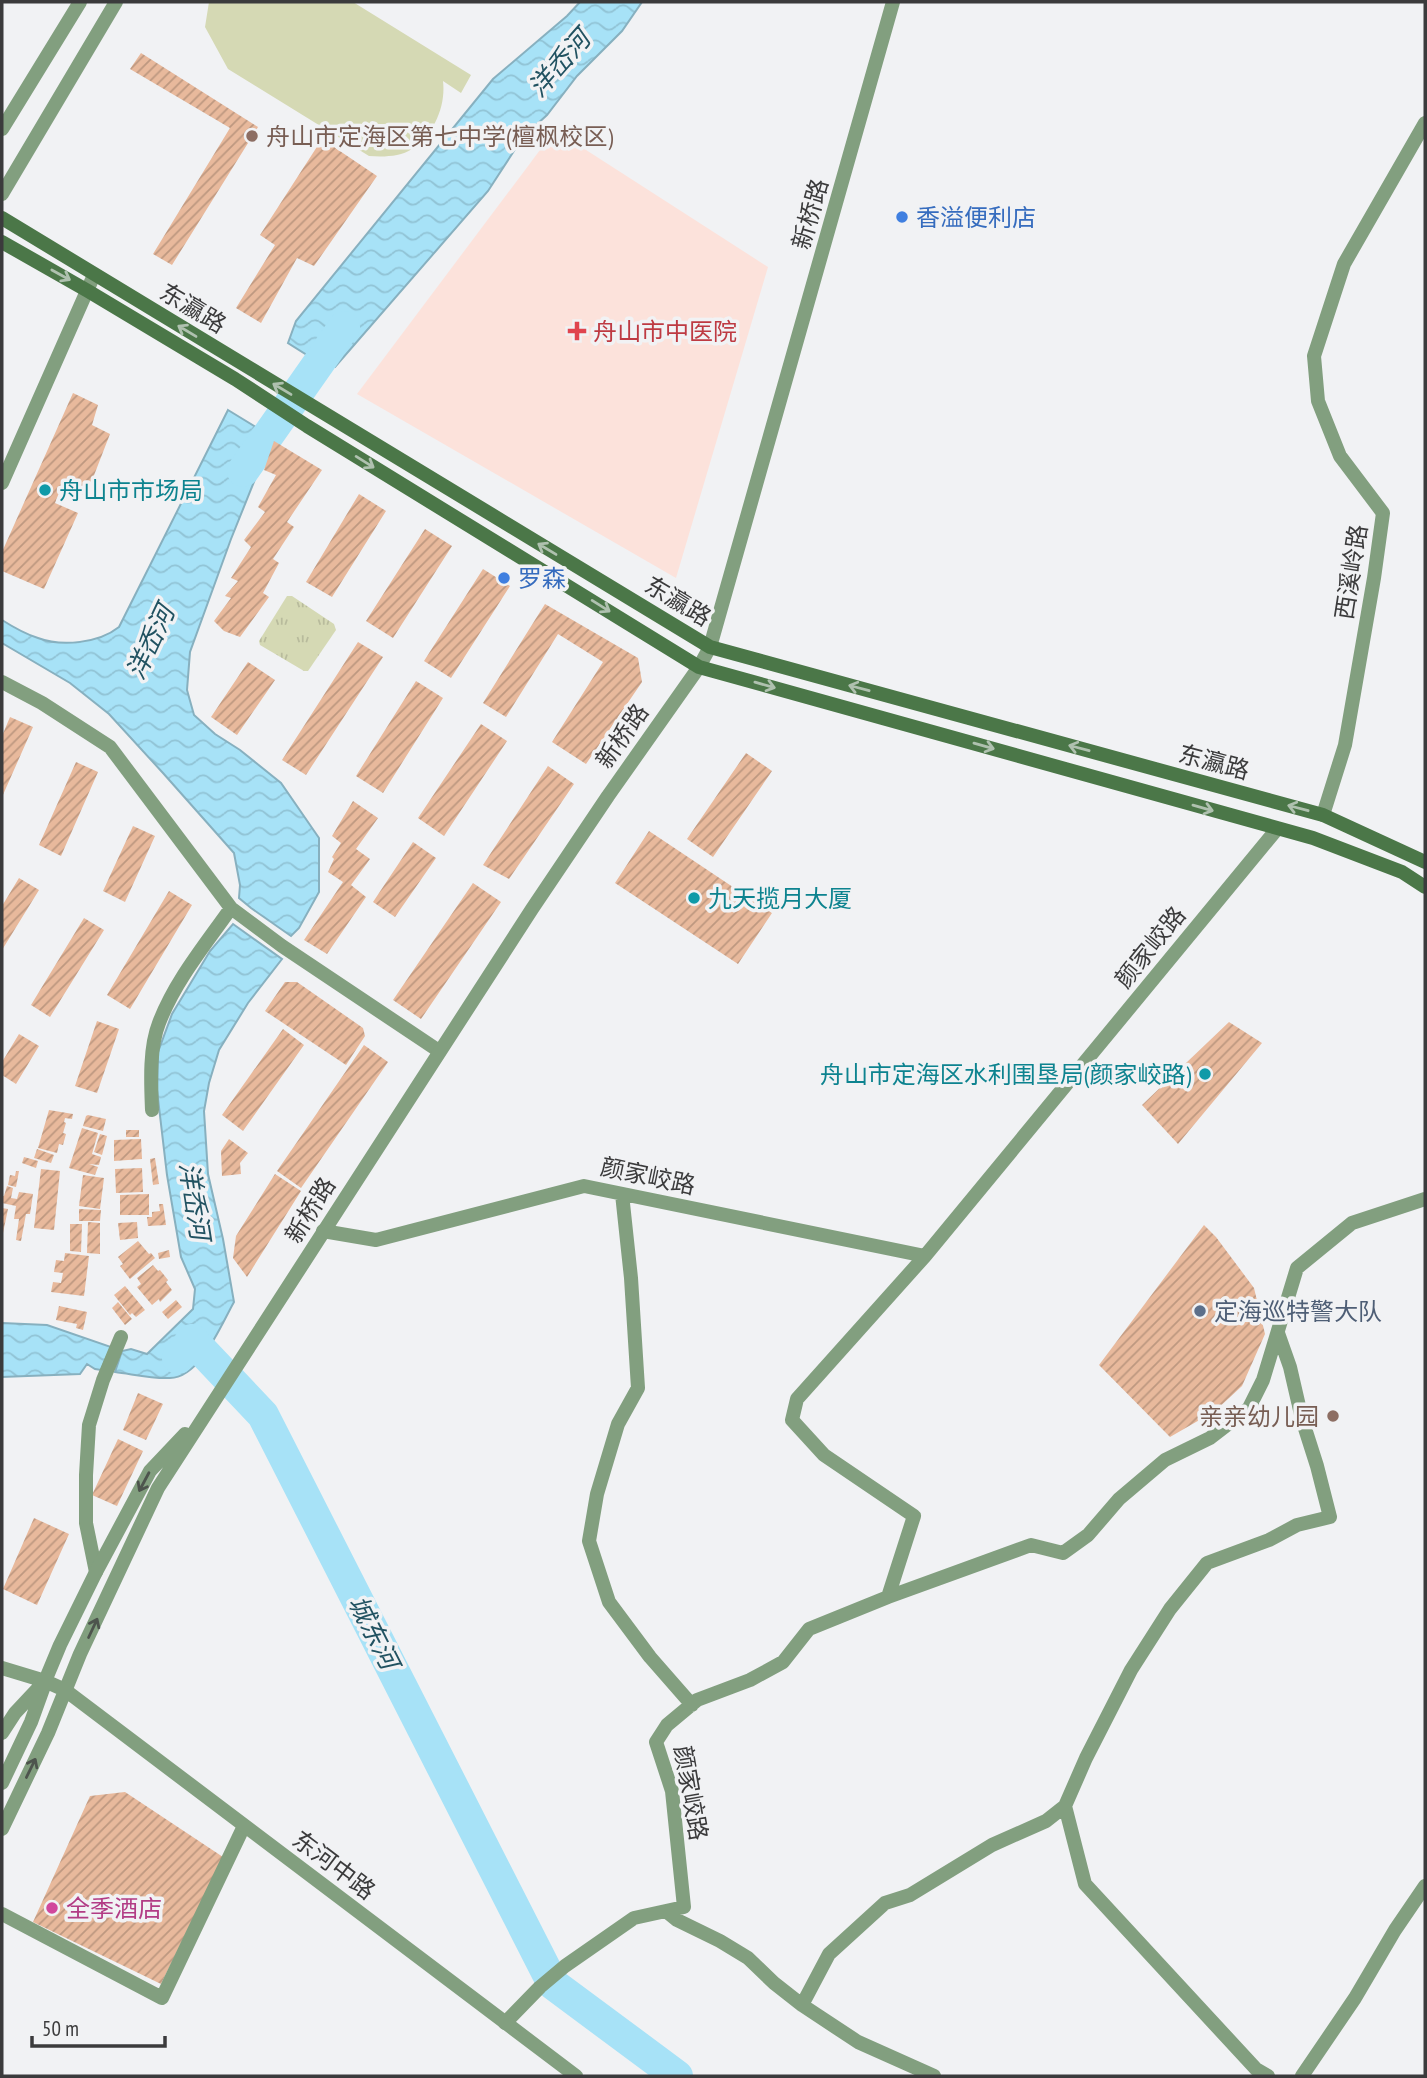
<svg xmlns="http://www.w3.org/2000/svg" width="1427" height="2078" font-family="'PT Sans Narrow','Noto Sans SC',sans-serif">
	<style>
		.medical { fill: #fce2db }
		.park { fill: url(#park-tufts) }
		.pitch { fill: #d5d9b4 }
		.water { fill: url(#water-waves); stroke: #87b0bf; stroke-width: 2 }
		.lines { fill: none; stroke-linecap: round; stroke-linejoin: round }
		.river { stroke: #a7e2f7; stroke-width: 32 }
		.building { fill: url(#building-hatch) }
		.minor { stroke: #829f7f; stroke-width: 14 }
		.tertiary { stroke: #829f7f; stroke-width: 14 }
		.secondary { stroke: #4b7748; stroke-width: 14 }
		.oneway { stroke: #afc1af }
		.oneway2 { stroke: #4d544d }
		.education-dot { fill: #8d6e63; stroke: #f1f2f4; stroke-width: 2.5 }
		.shop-dot { fill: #3f7fe0; stroke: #f1f2f4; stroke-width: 2.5 }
		.health-dot { fill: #e0444e; stroke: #f1f2f4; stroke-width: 2.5 }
		.culture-dot { fill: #0f9aa8; stroke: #f1f2f4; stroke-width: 2.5 }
		.service-dot { fill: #5c6f8a; stroke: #f1f2f4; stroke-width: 2.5 }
		.hotel-dot { fill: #d1479c; stroke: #f1f2f4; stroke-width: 2.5 }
		.labels { text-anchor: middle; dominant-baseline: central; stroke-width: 7; stroke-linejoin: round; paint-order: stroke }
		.education-label { font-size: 24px; fill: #785e54; stroke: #f1f2f4; text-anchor: start }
		.street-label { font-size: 24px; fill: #3b3b3c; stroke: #f1f2f4 }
		.shop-label { font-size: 24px; fill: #366cbe; stroke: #f1f2f4; text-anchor: start }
		.health-label { font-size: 24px; fill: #be3a42; stroke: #f1f2f4; text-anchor: start }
		.culture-label { font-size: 24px; fill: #0d838f; stroke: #f1f2f4; text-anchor: start }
		.service-label { font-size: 24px; fill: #4e5e75; stroke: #f1f2f4; text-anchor: start }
		.hotel-label { font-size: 24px; fill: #b23c85; stroke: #f1f2f4; text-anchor: start }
		.water-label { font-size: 26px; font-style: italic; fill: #215261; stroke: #f1f2f4 }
	</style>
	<defs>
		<pattern id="park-tufts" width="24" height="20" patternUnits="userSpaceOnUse" patternTransform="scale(1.75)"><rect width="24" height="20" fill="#d5d9b4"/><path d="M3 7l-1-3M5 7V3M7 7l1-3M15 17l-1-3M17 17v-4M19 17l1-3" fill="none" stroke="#b8bb9c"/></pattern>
		<pattern id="water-waves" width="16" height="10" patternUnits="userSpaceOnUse" patternTransform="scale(1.75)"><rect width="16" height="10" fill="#a7e2f7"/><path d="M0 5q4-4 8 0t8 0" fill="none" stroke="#91c3d5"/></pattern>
		<pattern id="building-hatch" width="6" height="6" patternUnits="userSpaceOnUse" patternTransform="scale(1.75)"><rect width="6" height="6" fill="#e8b99c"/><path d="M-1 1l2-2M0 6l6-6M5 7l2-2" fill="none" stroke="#bd9880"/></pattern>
	</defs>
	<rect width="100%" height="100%" fill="#f1f2f4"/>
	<path class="medical" d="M555 130 768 267 676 578 357 394Z"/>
	<path class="park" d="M287 596H292L334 624 336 630 308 671H304L260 645 259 641Z"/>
	<path class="pitch" d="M209 2H353L471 75 461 93 443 81C446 106 434 134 412 149 400 157 383 157 369 156L228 69 205 27Z"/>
	<path class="water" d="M580 2H642L622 31 577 76 547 115 523 137 488 191 335 367H326L288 343 296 321 493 79 567 16Z
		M228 410 272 437 231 539 190 652 187 690 194 715 215 734 240 750 281 783 319 838V892L299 928 291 936 251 908 239 898 240 885 234 853 163 773 109 714 70 683 2 643V620C13 627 25 634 38 638 62 647 99 643 119 627Z
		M233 924 282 959 248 1003 219 1050 209 1083 204 1111 208 1174 223 1239 234 1302C221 1325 200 1378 170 1378 152 1379 132 1374 115 1372L122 1351 131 1349 147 1354 193 1309 195 1289 181 1257 167 1175 157 1090 158 1052 172 1014 210 951Z
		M2 1323 47 1325 111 1347 101 1370 95 1369 87 1364 80 1374 2 1377Z"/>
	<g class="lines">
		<path class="river" d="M243 471 344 327
			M178 1358 192 1340 263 1415 553 1984 677 2076"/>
	</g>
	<path class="building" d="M141 53 258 127 172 265 153 254 230 128 130 69Z
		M322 139 377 176 314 266 297 258 261 323 236 308 275 245 260 235Z
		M73 393 98 405 92 425 110 434 86 496 62 485 55 503 78 513 44 589 2 571V552Z
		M274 441 322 470 287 522 294 527 273 559 279 563 263 593 269 597 240 637 224 631 214 621 231 598 225 596 238 581 231 578 251 547 244 540 265 512 258 507 276 475 264 470Z
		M359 494 386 511 332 597 306 582Z
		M425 529 452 546 393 638 366 621Z
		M483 569 510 586 451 678 424 661Z
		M545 604 638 658 642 682 586 764 552 742 603 662 558 634 506 717 483 703Z
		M358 642 383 657 306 775 282 760Z
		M248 662 275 680 237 735 211 717Z
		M416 681 443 698 383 793 356 776Z
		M10 717 33 727 2 797V736Z
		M481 724 507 741 444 836 418 818Z
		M746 753 772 771 713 857 687 839Z
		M76 762 98 772 61 856 39 845Z
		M548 766 574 784 509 879 483 865Z
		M353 801 378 818 356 849 370 859 351 885 366 897 327 954 304 940 343 882 328 872 334 859 332 857 341 843 332 836Z
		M133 826 155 836 125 902 103 891Z
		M649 831 772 913 738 964 615 883Z
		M413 842 436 858 395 917 373 902Z
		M19 878 39 890 2 950V906Z
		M473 883 501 902 421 1019 393 1000Z
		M169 891 192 905 130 1009 107 995Z
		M84 918 104 930 50 1017 31 1005Z
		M285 982H297L363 1028 365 1036 346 1065 265 1011Z
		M97 1021 119 1029 97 1093 75 1086Z
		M1229 1022 1262 1043 1178 1144 1142 1105Z
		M283 1029 304 1045 243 1131 222 1115Z
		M19 1034 39 1046 16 1084 2 1075V1062Z
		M364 1045 388 1062 301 1188 277 1171Z
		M49 1110 73 1114 72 1119 65 1118 64 1122 66 1123 63 1133 66 1134 63 1145 59 1144 57 1153 38 1148Z
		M88 1115 106 1119 103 1131 83 1126 86 1116Z
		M82 1128 98 1133 92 1154 101 1157 99 1165 89 1164 98 1167 95 1175 69 1168Z
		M126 1130H139V1137H126Z
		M100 1134 107 1136 102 1155 94 1152Z
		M141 1139 142 1159 114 1161V1140Z
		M229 1139 248 1153 240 1163 241 1174 222 1176 221 1151Z
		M37 1149 54 1155 51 1163 34 1158Z
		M24 1157 38 1161 36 1168 22 1163Z
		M155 1158 159 1184 153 1185 150 1159Z
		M142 1168 143 1192 116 1193 115 1169Z
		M41 1169 60 1171 54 1230 34 1228Z
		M16 1171H19L16 1187 8 1185 10 1175 15 1176Z
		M275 1174 301 1191 247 1277 233 1258 236 1236Z
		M83 1175 104 1178 100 1209 79 1206Z
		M7 1186 13 1188 11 1198 17 1199 19 1192 33 1194 30 1214H26L21 1241 16 1240 19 1219H14L16 1206 2 1203V1196H4Z
		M149 1194V1215H120V1195Z
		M159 1204H163L166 1225 148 1226 147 1217H152V1212L160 1211Z
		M2 1208 8 1209 3 1233H2Z
		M79 1209 101 1210 100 1221H79Z
		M88 1222 100 1223V1254L87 1253Z
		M137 1222 138 1238 120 1240 118 1223Z
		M70 1224H82L81 1252 70 1251Z
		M1204 1225 1216 1237 1254 1288 1265 1334 1242 1386 1215 1411 1170 1437 1099 1365Z
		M138 1241 149 1254 151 1253 155 1258 130 1279 120 1266 123 1264 118 1257Z
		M169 1250 170 1257 159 1259 158 1253Z
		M65 1253 89 1256 84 1296 51 1292 53 1282 61 1283 63 1273 54 1272 56 1260 64 1261Z
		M153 1265 158 1271 160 1270 168 1280 166 1282 172 1290 160 1302 159 1299 152 1305 137 1287 141 1284 137 1278Z
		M125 1286 145 1310 136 1317 132 1313 130 1315 114 1295Z
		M176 1300 182 1307 168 1319 162 1312Z
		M118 1302 132 1319 125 1325 112 1308Z
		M59 1306 87 1312 83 1330 76 1328 77 1324 56 1320Z
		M138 1393 163 1404 146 1440 123 1430Z
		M118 1439 143 1451 117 1506 92 1495Z
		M34 1518 69 1534 37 1605 3 1589Z
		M125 1792 223 1857 161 1984 33 1922 90 1796Z"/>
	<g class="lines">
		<path class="minor" d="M2 129 80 2
			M2 194 116 2
			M2 483 94 275
			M2 682 42 703 110 747 231 908 282 946 439 1051
			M1323 815 1345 745 1374 578 1383 513 1340 456 1318 401 1314 356 1344 264 1425 123
			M152 1110C151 1084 149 1048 159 1023 175 981 205 945 231 908
			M622 1194 631 1278 638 1388 618 1424 597 1494 589 1541 609 1602 650 1657 692 1705
			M323 1231 376 1240 584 1186 925 1256
			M96 1572 86 1523V1475L89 1425 103 1380 121 1337
			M888 1597 1031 1545 1063 1553 1088 1535 1119 1499 1165 1460 1210 1438 1249 1408 1263 1380 1297 1268 1352 1223 1425 1199
			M666 1911 677 1920 720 1941 748 1958 774 1983 802 2005 858 2042 934 2076
			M2 1914 162 1998 244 1826
			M802 2005 829 1954 885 1903 910 1895 992 1845 1046 1821 1065 1806
			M505 2023 540 1987 565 1966 634 1918 684 1907 672 1791 656 1742 667 1725 697 1700 750 1680 783 1662 809 1629 888 1597 914 1516 824 1455 792 1420 797 1399 925 1256 1277 829
			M1268 2076 1256 2069 1085 1884 1065 1806 1086 1758 1131 1670 1170 1609 1207 1563 1269 1540 1297 1525 1330 1517 1317 1466 1302 1419 1290 1367 1278 1333
			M1302 2076 1355 1998 1395 1930 1425 1886"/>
		<path class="tertiary" d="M2 1668 45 1681 65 1690 576 2076
			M2 1733 15 1713 45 1681 60 1645 96 1572 150 1471 185 1434
			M2 1783 31 1722 44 1686
			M2 1829 48 1733 80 1654 158 1488 532 909 608 796 699 667 710 647 893 2"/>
		<path class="secondary" d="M2 218 710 647 1323 815 1425 862
			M2 242 88 291 235 379 307 426 699 667 1313 838 1402 872 1425 887"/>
	</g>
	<defs><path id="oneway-shaft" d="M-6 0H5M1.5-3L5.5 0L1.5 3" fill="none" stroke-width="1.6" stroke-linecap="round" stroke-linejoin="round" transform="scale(1.75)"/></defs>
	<g class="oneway">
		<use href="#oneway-shaft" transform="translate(61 275) rotate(29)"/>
		<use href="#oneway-shaft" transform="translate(187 331) rotate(-149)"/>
		<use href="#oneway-shaft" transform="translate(282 389) rotate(-149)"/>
		<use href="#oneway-shaft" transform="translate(365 462) rotate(32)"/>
		<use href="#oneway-shaft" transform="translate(547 549) rotate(-149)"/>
		<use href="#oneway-shaft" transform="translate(601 606) rotate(32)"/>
		<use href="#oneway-shaft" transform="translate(765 685) rotate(16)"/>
		<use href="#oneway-shaft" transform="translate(859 688) rotate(-165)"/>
		<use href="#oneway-shaft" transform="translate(984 746) rotate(16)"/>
		<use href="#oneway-shaft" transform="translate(1079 748) rotate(-165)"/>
		<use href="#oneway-shaft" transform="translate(1203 808) rotate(16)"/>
		<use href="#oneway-shaft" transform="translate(1298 808) rotate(-165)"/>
	</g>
	<g class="oneway2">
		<use href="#oneway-shaft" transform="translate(144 1482) rotate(118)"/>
		<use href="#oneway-shaft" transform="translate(93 1628) rotate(-65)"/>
		<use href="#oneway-shaft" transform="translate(31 1768) rotate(-64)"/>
	</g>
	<g class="education-dot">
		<circle cx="252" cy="136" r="7"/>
		<circle cx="1333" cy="1416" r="7"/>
	</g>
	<g class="shop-dot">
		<circle cx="902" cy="217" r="7"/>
		<circle cx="504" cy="578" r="7"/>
	</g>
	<path class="health-dot" d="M573.5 320.5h7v7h7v7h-7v7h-7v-7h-7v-7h7z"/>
	<g class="culture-dot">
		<circle cx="45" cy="490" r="7"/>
		<circle cx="694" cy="898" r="7"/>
		<circle cx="1205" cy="1074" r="7"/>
	</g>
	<circle class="service-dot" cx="1200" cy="1311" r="7"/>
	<circle class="hotel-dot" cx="52" cy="1908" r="7"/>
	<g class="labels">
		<g class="education-label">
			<text x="266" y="136">舟山市定海区第七中学(檀枫校区)</text>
			<text x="1319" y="1416" text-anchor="end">亲亲幼儿园</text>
		</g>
		<g class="street-label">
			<text transform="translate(810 214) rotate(-74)">新桥路</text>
			<text transform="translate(193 308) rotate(31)">东瀛路</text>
			<text transform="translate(1351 572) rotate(-81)">西溪岭路</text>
			<text transform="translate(678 601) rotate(31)">东瀛路</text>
			<text transform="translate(622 736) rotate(-55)">新桥路</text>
			<text transform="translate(1214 762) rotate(15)">东瀛路</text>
			<text transform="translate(1150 947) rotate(-51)">颜家峧路</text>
			<text transform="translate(648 1176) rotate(12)">颜家峧路</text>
			<text transform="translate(310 1210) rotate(-58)">新桥路</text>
			<text transform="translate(691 1793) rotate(80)">颜家峧路</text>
			<text transform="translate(334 1865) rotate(37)">东河中路</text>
		</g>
		<g class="shop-label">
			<text x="916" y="217">香溢便利店</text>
			<text x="518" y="578">罗森</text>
		</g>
		<g class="health-label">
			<text x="593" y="331">舟山市中医院</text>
		</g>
		<g class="culture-label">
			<text x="59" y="490">舟山市市场局</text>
			<text x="708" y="898">九天揽月大厦</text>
			<text x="1191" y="1074" text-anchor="end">舟山市定海区水利围垦局(颜家峧路)</text>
		</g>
		<g class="service-label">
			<text x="1214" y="1311">定海巡特警大队</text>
		</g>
		<g class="hotel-label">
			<text x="66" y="1908">全季酒店</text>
		</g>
		<g class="water-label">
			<text transform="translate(559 63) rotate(-49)">洋岙河</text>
			<text transform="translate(150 642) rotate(-65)">洋岙河</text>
			<text transform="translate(195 1201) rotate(81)">洋岙河</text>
			<text transform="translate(374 1632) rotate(63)">城东河</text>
		</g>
	</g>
	<rect width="1427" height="2078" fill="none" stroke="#3b3b3c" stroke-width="7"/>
	<path d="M32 2036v10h133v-10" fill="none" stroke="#3b3b3c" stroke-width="3.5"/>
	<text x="42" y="2036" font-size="21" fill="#3b3b3c" stroke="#f1f2f4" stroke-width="5" paint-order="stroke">50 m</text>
</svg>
